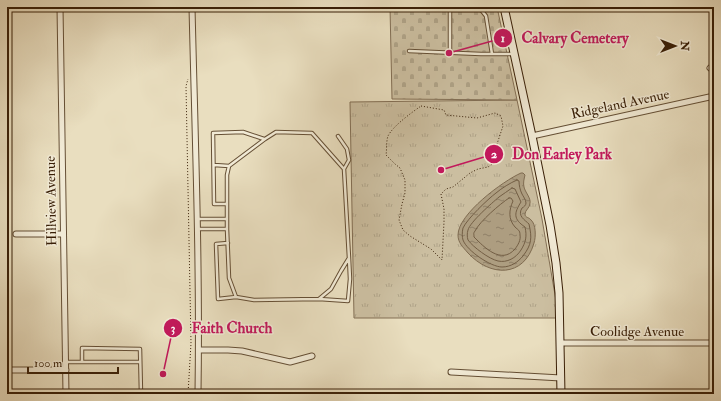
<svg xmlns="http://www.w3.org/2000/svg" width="721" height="401" font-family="'IM FELL Double Pica',serif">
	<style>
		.grass { fill: url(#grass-tufts); stroke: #826e54 }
		.cemetery { fill: url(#cemetery-stones); stroke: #826e54 }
		.water { fill: url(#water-ripples); stroke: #7f6b50 }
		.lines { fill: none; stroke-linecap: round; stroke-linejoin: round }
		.shore { stroke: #735e44; stroke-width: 1 }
		.lane-casing { stroke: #654f35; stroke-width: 4.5 }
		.street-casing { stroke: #654f35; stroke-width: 7 }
		.secondary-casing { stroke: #391f07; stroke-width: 9 }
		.path { stroke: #391f07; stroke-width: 1; stroke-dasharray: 1 2; stroke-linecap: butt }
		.lane { stroke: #f1ead5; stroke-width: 2.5 }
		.street { stroke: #f1ead5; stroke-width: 5 }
		.secondary { stroke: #f1ead5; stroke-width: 7 }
		.labels { text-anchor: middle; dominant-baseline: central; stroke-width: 3; stroke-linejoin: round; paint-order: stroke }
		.street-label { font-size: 14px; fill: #391f07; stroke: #f1ead5 }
		.leader { fill: none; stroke: #c2185b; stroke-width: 1.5 }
		.callout-dot { fill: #c2185b; stroke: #f1ead5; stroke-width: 1.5 }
		.mark-label { font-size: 12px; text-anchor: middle; font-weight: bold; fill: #fff }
		.callout-label { font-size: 15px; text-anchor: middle; font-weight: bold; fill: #c2185b; stroke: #f1ead5; stroke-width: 3; stroke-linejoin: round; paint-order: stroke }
	</style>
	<defs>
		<pattern id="grass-tufts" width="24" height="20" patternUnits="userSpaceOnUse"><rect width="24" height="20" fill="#cbbea0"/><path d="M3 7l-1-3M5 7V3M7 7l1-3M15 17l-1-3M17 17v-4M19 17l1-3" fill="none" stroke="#afa388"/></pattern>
		<pattern id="cemetery-stones" width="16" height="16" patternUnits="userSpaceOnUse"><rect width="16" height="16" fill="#cbbea0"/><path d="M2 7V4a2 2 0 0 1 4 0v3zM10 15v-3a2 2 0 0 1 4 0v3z" fill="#afa388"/></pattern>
		<pattern id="water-ripples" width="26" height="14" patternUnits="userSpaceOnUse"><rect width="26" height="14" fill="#ad9d80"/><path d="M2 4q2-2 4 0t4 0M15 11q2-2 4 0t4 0" fill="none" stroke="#8e7f67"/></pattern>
	</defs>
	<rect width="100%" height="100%" fill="#e9debf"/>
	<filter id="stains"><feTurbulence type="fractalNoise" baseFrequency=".005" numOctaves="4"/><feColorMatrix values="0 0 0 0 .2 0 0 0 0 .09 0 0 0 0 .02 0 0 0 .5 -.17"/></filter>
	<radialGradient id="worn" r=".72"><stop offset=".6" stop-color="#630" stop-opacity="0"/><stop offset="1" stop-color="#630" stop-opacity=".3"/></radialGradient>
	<path class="grass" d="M517 100 542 219 559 318H354L350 102Z"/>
	<path class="cemetery" d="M390 7H497L517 100 392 99Z"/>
	<path class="water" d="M521 173H523L525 175C524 179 523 183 524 187 525 192 531 198 530 203 530 208 525 210 525 214 525 218 529 217 531 220 536 224 536 237 534 243 524 278 490 277 468 253 463 247 458 243 458 235 458 214 503 181 521 173Z"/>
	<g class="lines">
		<path class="shore" d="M517 180 519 181C519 185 520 190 522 194 523 196 526 200 526 203 526 205 524 207 522 208 517 216 525 220 529 224 532 238 532 244 523 256 518 262 511 267 502 267 491 267 467 251 463 240 462 237 462 232 463 228 467 219 488 199 496 193 502 188 510 183 517 180Z
			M512 188 515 189 521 202C514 213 513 219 525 227 527 236 526 242 521 250 516 258 507 263 498 261 489 259 473 247 468 240 467 237 467 233 468 230 470 222 492 203 499 197 503 194 508 191 512 188Z
			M509 198H511L513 201C509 210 508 219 515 227 518 230 520 230 520 235 521 240 518 245 515 249 501 265 484 247 474 237 474 233 473 234 475 231 480 221 500 204 509 198Z"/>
		<defs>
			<path id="lane" d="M450 7V52
				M450 10H480L482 11 486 16 492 54
				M409 51 481 54H513
				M276 132 312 133 344 169 349 258 341 271 331 289 319 299 254 300 236 297 229 278 227 229V175L229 166 265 139Z
				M338 136 347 149 349 160 344 169
				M214 165 229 166
				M227 204H214L213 133 243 132 264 139
				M198 219H227
				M198 229H227
				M228 243 216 244 218 299 236 297
				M319 299 348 301 350 279 349 258
				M66 362H82V348L140 349 141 394
				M82 362H140"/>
			<path id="street" d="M60 7 66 394
				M192 7C195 136 200 265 198 394
				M710 68 714 71V72
				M532 136 714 96
				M16 234H63
				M560 343H714
				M199 350H228L242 351 290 362 312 356
				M7 370H66
				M451 372 561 378"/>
			<path id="secondary" d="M504 7 532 136 550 225 556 263 559 293 561 394"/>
		</defs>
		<use href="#lane" class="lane-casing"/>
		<use href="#street" class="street-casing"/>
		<use href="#secondary" class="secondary-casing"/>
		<path class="path" d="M421 106 444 110 446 115 477 118 495 113 501 116 503 126 496 147 497 161 488 167 478 169 470 173 453 187 446 189 441 194 444 209V222L442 260 431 249 410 236 403 230 399 220 402 204 405 193V180L400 168 395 164 386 155C387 149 386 142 388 136 393 126 411 113 421 106Z
			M188 394 191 343 186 86 188 79"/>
		<use href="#lane" class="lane"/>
		<use href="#street" class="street"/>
		<use href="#secondary" class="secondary"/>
	</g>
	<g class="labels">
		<g class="street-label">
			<text transform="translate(620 104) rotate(-12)">Ridgeland Avenue</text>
			<text transform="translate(51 201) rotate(-91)">Hillview Avenue</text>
			<text x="637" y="331">Coolidge Avenue</text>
		</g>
	</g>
	<path class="leader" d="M449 53L503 38M441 170L494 154M163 374L173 328"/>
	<g class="callout-dot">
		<circle cx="449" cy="53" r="4"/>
		<circle cx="441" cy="170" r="4"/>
		<circle cx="163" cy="374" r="4"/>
		<circle cx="503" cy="38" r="10"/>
		<circle cx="494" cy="154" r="10"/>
		<circle cx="173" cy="328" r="10"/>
	</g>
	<g class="mark-label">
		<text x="503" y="42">1</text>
		<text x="494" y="158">2</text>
		<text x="173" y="332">3</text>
	</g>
	<g class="callout-label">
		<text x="575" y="43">Calvary Cemetery</text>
		<text x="562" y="159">Don Earley Park</text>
		<text x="232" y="333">Faith Church</text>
	</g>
	<rect width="721" height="401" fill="none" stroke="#e9debf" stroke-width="24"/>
	<rect x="8" y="8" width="705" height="385" fill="none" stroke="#391f07" stroke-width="2"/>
	<rect x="12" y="12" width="697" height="377" fill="none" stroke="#391f07"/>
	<g transform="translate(675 46) rotate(90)" stroke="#f1ead5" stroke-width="3" paint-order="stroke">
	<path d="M0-3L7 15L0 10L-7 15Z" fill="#391f07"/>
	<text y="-6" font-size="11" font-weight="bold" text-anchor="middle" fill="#391f07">N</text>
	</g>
	<path d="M28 367v6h90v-6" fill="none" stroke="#391f07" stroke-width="2"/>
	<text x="34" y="367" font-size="12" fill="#391f07" stroke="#f1ead5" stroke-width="3" paint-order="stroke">100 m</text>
	<rect width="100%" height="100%" filter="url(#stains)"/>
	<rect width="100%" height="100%" fill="url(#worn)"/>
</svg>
